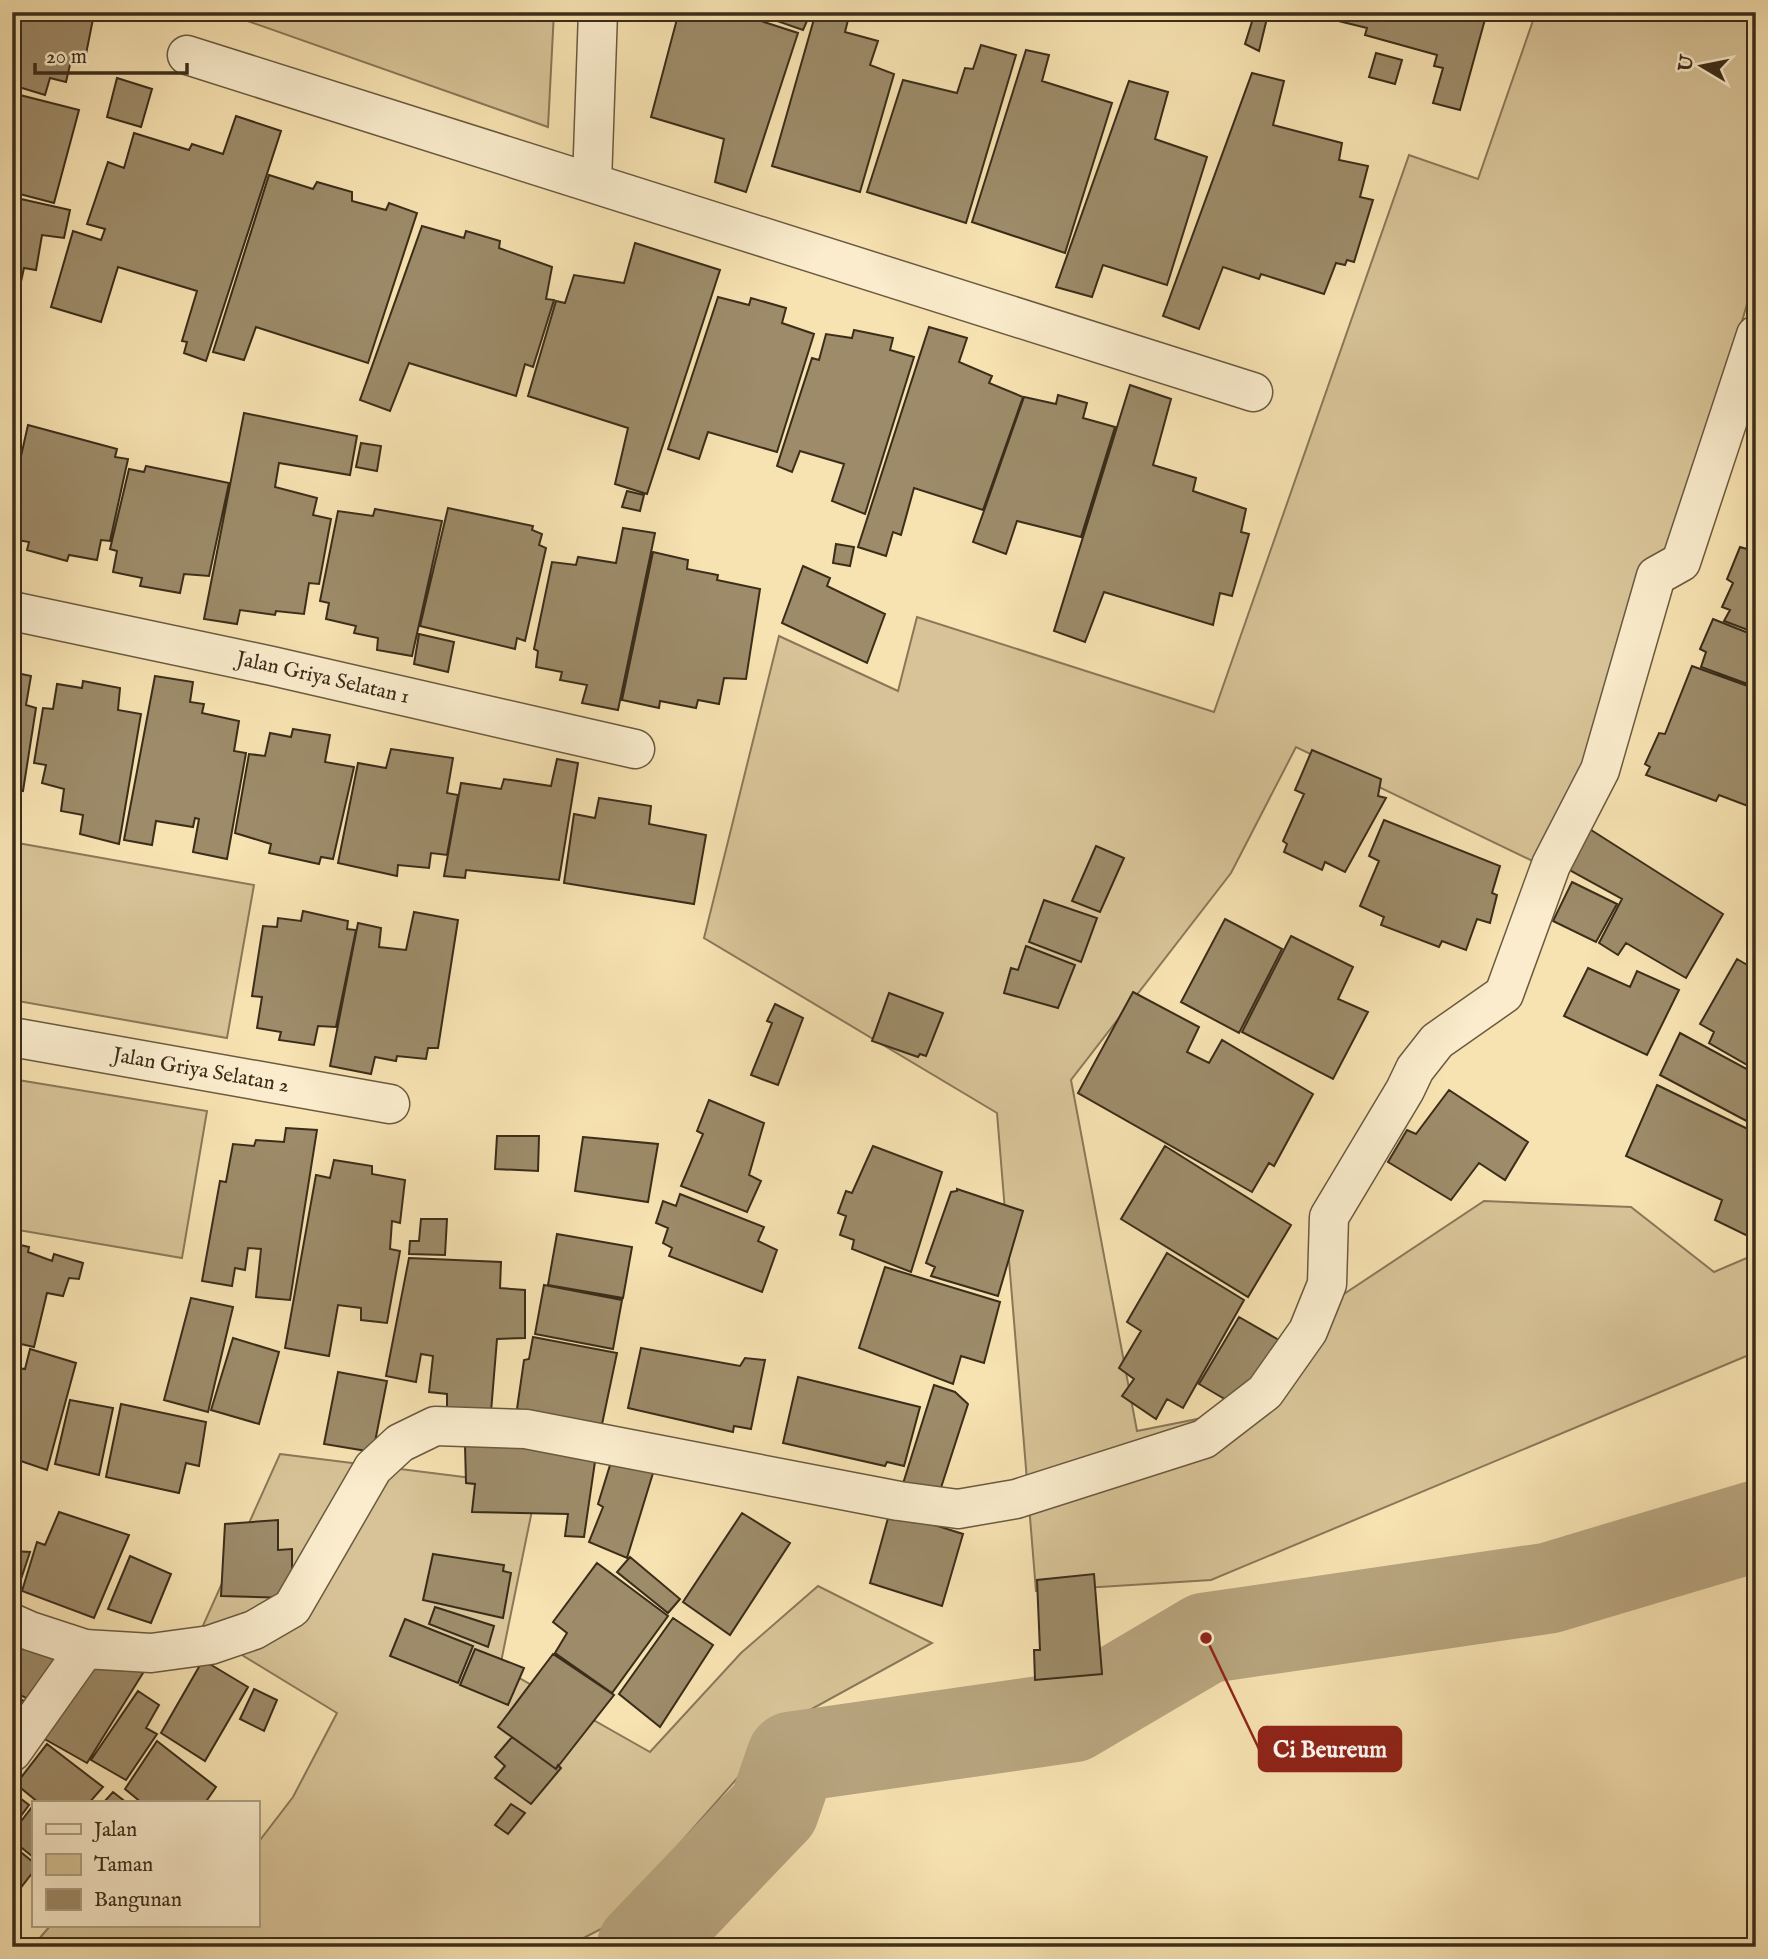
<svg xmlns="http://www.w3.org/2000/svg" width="1768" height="1959" font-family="'IM FELL English',serif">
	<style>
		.green { fill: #d7c397; stroke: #897858; stroke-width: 2 }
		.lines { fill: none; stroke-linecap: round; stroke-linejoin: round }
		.river { stroke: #b7a47e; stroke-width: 91 }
		.building { fill: #9d8b69; stroke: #3b2d1a; stroke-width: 2 }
		.street-casing { stroke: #6a5a40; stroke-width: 41 }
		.street { stroke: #faeccc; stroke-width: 38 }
		.labels { text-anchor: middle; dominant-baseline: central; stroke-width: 7; stroke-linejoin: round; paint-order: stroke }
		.street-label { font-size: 21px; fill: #3b2d1a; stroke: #faeccc }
		.leader { fill: none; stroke: #8f2418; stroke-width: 2.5 }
		.callout-dot { fill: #8f2418; stroke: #faeccc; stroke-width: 2.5 }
		.callout { fill: #8f2418; stroke: #8f2418; stroke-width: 2.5 }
		.callout-label { font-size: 23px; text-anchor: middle; font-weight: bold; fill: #fff }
	</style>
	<rect width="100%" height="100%" fill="#f7e2b1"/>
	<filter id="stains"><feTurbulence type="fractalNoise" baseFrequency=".00286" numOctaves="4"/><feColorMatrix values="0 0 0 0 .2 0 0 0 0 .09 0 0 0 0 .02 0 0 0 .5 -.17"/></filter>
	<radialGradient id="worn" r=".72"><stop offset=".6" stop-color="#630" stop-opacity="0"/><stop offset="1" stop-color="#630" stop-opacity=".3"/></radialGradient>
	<path class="green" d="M225 12H554L548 127 225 13Z
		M1536 12H1756V273L1617 753 1541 865 1296 747 1231 873 1071 1080 1137 1431 1252 1408 1338 1298 1484 1201 1631 1207 1714 1272 1756 1254V1352L1211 1580 1036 1591 997 1113 704 938 779 636 898 691 917 617 1214 712 1409 155 1478 179Z
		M12 842 254 885 227 1038 12 1000Z
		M12 1079 207 1111 182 1258 12 1229Z
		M280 1454 537 1486 500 1667 650 1752 741 1653 818 1586 932 1643 786 1723 607 1926 566 1947H32L50 1926H257V1844L293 1797 337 1713 201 1630Z"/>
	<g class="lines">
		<path class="river" d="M642 1947 774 1809 792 1757 1072 1717 1206 1638 1549 1588 1756 1526"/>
	</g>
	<path class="building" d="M12 12H82L81 16 93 19 85 59 72 56 66 82 50 78 45 95 12 85Z
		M654 12H733L798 33 746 192 715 182 724 139 651 117 677 19Z
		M751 12H811L803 30Z
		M816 12H850L845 32 878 41 870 65 894 74 860 192 772 166Z
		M1255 12H1306L1305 21 1268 14 1259 51 1245 44Z
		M1323 12H1487L1460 110 1433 103 1443 68 1434 66 1437 55 1365 35 1367 28 1322 17Z
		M981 45 1016 55 966 223 867 192 903 80 957 93 965 68 973 69Z
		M1026 50 1049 55 1042 81 1112 103 1065 253 972 222Z
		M1376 53 1402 60 1395 84 1369 77Z
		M1252 73 1284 81 1273 125 1342 143 1339 160 1368 166 1360 197 1373 200 1354 262 1347 260 1345 265 1336 263 1324 294 1261 274 1259 279 1223 267 1199 329 1163 316Z
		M117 78 152 89 141 127 107 117Z
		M1129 81 1168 92 1155 139 1207 157 1167 285 1103 265 1092 297 1056 287Z
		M12 93 79 110 54 203 12 192Z
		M236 116 281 131 206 361 184 353 187 342 182 341 197 291 118 267 101 322 51 307 73 231 101 240 105 229 87 224 108 162 124 168 134 133 189 150 192 144 223 154Z
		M269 175 313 189 317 182 352 192V201L386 210 389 203 417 213 368 363 256 327 244 360 213 352Z
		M12 197 70 210 64 238 42 235 36 270 24 268 18 295 12 294Z
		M422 226 464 238 466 231 500 241 499 248 552 267 546 299 554 300 533 367 525 364 516 396 409 363 390 411 360 400Z
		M635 243 720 270 647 494 615 484 628 428 528 396 556 301 565 303 574 275 624 283Z
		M718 297 749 305 751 298 786 308 782 323 814 334 777 452 708 432 699 459 668 449Z
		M929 327 967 338 959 362 992 376 989 383 1023 397 983 510 914 488 901 535 893 532 886 556 858 547Z
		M854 330 893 338 890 350 914 357 865 514 832 501 844 464 800 451 792 472 777 466 812 358 819 360 826 334 852 338Z
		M12 368 20 369 12 412Z
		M1130 385 1171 399 1153 465 1196 478 1193 491 1246 509 1241 532 1249 534 1232 596 1220 593 1213 625 1104 592 1085 642 1054 631Z
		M1058 395 1087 403 1083 418 1115 427 1081 537 1017 521 1006 554 973 542 1024 397 1056 404Z
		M244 413 357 436 350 475 279 463 275 487 317 498 313 515 331 519 319 584 309 583 304 614 276 611 275 615 240 610 237 624 204 619Z
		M28 425 117 449 115 457 128 459 110 541 101 540 97 560 69 555 67 561 27 550 29 542 12 539V496Z
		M361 443 381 446 377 471 356 467Z
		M146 466 229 483 209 576 184 574 180 593 140 586 142 578 113 572 117 551 110 549 129 469 144 472Z
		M627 491 644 495 640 511 622 507Z
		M448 508 533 526 532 530 542 534 539 545 546 548 525 641 517 638 515 649 420 626Z
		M375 509 442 521 412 656 377 650 378 638 354 633 356 626 326 619 329 603 320 601 338 511 373 516Z
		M1756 515V633L1724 621 1730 610 1722 607 1733 583 1727 579 1740 547 1747 549 1752 535 1748 534Z
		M623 528 655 533 618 710 582 703 587 685 560 680 562 672 536 667 538 651 534 649 552 562 576 565 578 557 616 563Z
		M836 544 854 547 850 566 833 563Z
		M653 552 688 560 687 569 718 575 717 580 760 589 746 679 724 678 719 704 698 700 696 708 660 701 659 708 622 700Z
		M803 566 830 578 827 586 885 614 867 663 782 623Z
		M1713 619 1756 636V687L1701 667 1706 652 1700 649Z
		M419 634 454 642 448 672 414 664Z
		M1692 666 1756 689V809L1719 795 1716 801 1646 775 1650 767 1645 764 1659 733 1665 734Z
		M12 672 31 676 26 705 36 708 23 791 12 789Z
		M155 676 193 682 190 702 204 704 202 713 239 721 234 751 246 753 227 859 193 852 199 819 195 818 193 827 156 821 152 845 124 840Z
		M83 681 120 688 118 710 141 714 119 844 80 834 83 815 61 811 64 789 42 783 46 765 34 763 43 708 53 709 57 684 82 688Z
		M293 729 330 735 325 762 354 767 333 859 321 857 319 864 269 853 271 844 235 833 249 754 265 756 270 733 291 737Z
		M391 749 453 758 447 793 458 795 447 855 431 853 429 868 398 865 397 876 338 863 358 763 386 768Z
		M1312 750 1381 779 1378 796 1386 798 1345 872 1325 862 1322 870 1284 852 1287 844 1283 841 1304 794 1295 790Z
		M557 759 578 763 559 880 466 870 465 878 444 876 461 783 501 789 504 779 551 786Z
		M599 798 651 806 649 824 706 835 694 904 564 883 574 814 595 818Z
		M1384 820 1500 866 1492 893 1497 895 1490 923 1477 919 1466 950 1442 941 1439 947 1381 925 1384 917 1360 906 1379 861 1369 856Z
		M1588 828 1723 914 1686 978 1626 943 1618 955 1599 943 1622 899 1566 868Z
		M1096 846 1124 858 1100 912 1072 901Z
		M1572 882 1617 904 1596 942 1553 921Z
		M1044 900 1097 918 1081 962 1029 942Z
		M303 911 348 921 347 929 356 930 336 1027 318 1026 314 1045 279 1040 281 1032 257 1028 262 997 252 996 263 926 277 927 278 918 301 921Z
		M414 912 458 920 438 1048H428L426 1059 397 1056 396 1061 375 1057 371 1074 330 1066 358 923 381 928 379 947 406 950Z
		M1225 919 1282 949 1239 1033 1181 1002Z
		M1291 936 1353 967 1338 999 1368 1012 1333 1079 1242 1032Z
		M1026 946 1075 965 1058 1008 1004 993 1011 968 1018 970Z
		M1737 959 1756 970V1070L1709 1043 1714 1032 1700 1024Z
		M1588 968 1630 987 1637 971 1679 990 1647 1055 1564 1016Z
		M1133 992 1199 1027 1187 1052 1209 1063 1222 1040 1313 1094 1274 1166 1269 1163 1252 1192 1078 1093Z
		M889 993 943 1013 926 1056 920 1054 918 1057 872 1041Z
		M775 1004 803 1018 778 1085 751 1075 772 1023 767 1021Z
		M1680 1033 1756 1074V1126L1660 1075Z
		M1657 1085 1756 1133V1240L1715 1220 1722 1200 1626 1156Z
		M1449 1090 1528 1142 1505 1180 1479 1163 1451 1200 1388 1162 1407 1130 1416 1134Z
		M709 1100 764 1123 749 1175 761 1181 747 1212 681 1186 703 1134 697 1131Z
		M286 1128 317 1130 290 1300 256 1297 261 1249 248 1248 245 1270 235 1268 232 1286 202 1281 220 1181 226 1182 233 1144 254 1146 256 1140 284 1142Z
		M497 1136H539L538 1171 495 1169Z
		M583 1137 658 1144 648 1202 575 1191Z
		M873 1146 942 1172 911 1272 852 1249 854 1240 840 1235 846 1216 838 1213 846 1191 852 1193Z
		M1165 1146 1291 1225 1248 1297 1121 1219Z
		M334 1160 372 1166V1174L405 1180 400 1223 392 1221 390 1249 400 1251 387 1323 361 1320V1308L338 1305 329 1356 285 1348 316 1175 330 1178Z
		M957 1189 1023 1211 998 1296 931 1276 935 1267 926 1263 951 1192 957 1191Z
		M680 1194 764 1227 758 1241 777 1250 762 1292 669 1256 672 1248 663 1243 668 1228 656 1223 663 1201 676 1206Z
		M421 1219H447L445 1255 409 1254 410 1241H419Z
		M557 1234 632 1247 623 1298 548 1285Z
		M12 1243 29 1247 28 1252 52 1261 54 1254 83 1263 79 1279 69 1278 63 1296 47 1293 34 1347 12 1342Z
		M1167 1253 1244 1300 1183 1408 1167 1399 1156 1419 1122 1396 1134 1379 1119 1368 1141 1331 1127 1322Z
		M409 1258 501 1262 500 1288 525 1290V1338L497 1339 491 1412 447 1410V1394L429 1392 433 1356 421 1354 416 1382 386 1376Z
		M885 1267 1000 1302 984 1363 961 1356 953 1384 859 1348Z
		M544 1285 622 1300 613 1349 535 1334Z
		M191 1298 233 1307 208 1412 164 1400Z
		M1239 1317 1279 1340 1240 1408 1199 1384Z
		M533 1337 617 1353 601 1429 517 1409 524 1360 529 1359Z
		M233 1338 279 1352 259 1424 211 1410Z
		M641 1348 740 1366 745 1358 765 1360 751 1429 734 1426 733 1432 628 1408Z
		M30 1349 76 1363 47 1470 12 1458V1367L25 1369Z
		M338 1372 387 1381 373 1452 324 1444Z
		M798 1377 920 1407 904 1466 887 1462 885 1466 783 1443Z
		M934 1385 955 1392 968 1404 937 1500 901 1490Z
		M70 1400 113 1408 99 1475 55 1464Z
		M121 1404 206 1422 199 1466 186 1463 179 1493 106 1477Z
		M465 1445 597 1448 584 1537 565 1536 568 1514 472 1512 475 1484 466 1483Z
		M615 1449 657 1460 627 1558 589 1542 603 1507 598 1504Z
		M890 1511 963 1534 942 1606 870 1583Z
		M59 1512 129 1535 94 1618 22 1591 37 1542 45 1545Z
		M742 1513 790 1543 730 1635 683 1602Z
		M278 1520V1550L292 1549V1598L221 1596 225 1524Z
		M12 1551 30 1552 16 1594 12 1593Z
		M433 1554 504 1565 503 1571 511 1573 503 1618 423 1600Z
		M130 1556 171 1574 151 1623 108 1609Z
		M630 1557 680 1599 668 1613 617 1572Z
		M597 1563 668 1616 612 1693 555 1653 567 1633 553 1622Z
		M1094 1574 1102 1674 1035 1680 1034 1650H1040L1037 1580Z
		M435 1607 494 1626 488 1647 429 1624Z
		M673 1618 713 1645 660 1727 619 1694Z
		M405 1619 473 1646 458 1683 390 1656Z
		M12 1625 70 1654 36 1703 12 1691Z
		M475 1649 524 1668 508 1705 460 1685Z
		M96 1651 143 1673 87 1763 41 1737Z
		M553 1654 614 1695 556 1769 498 1727Z
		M203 1660 248 1687 205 1761 161 1733Z
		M254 1689 277 1700 264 1731 240 1719Z
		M138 1691 159 1705 146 1728 157 1734 126 1780 91 1760Z
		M12 1695 34 1706 12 1726Z
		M512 1737 556 1769 558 1765 561 1768 531 1804 495 1778 505 1766 495 1757Z
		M157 1741 216 1787 205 1803H142L125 1789Z
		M47 1744 103 1787 89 1803H39L16 1784Z
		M12 1792 29 1805 12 1828Z
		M113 1792 127 1803H103Z
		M511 1804 525 1813 508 1834 495 1825Z
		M32 1807 33 1808V1857L12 1840V1833Z
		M12 1845 33 1862V1872L12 1899Z"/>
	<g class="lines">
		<defs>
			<g id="street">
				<path d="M187 55 1253 392"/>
				<path d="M592 182 598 12"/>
				<path id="s1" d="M12 611 272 666 635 749"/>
				<path id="s2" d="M12 1037 390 1104"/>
				<path d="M12 1623 30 1631 85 1649 151 1653 210 1645 254 1630 292 1608 373 1468 400 1443 435 1426 526 1429 899 1501 958 1509 1016 1499 1204 1439 1265 1392 1308 1331 1327 1284 1329 1217 1405 1090 1415 1069 1437 1041 1504 994 1551 865 1600 770 1656 576 1681 562 1756 335"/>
				<path d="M12 1752 85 1649"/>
			</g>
		</defs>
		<use href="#street" class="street-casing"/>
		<use href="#street" class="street"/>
	</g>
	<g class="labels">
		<g class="street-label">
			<text stroke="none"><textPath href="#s1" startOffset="318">Jalan Griya Selatan 1</textPath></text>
			<text stroke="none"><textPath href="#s2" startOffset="192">Jalan Griya Selatan 2</textPath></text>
		</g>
	</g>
	<path class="leader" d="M1206 1638L1259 1749"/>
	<circle class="callout-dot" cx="1206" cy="1638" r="7"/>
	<rect class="callout" x="1259" y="1727" width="142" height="44" rx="7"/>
	<g class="callout-label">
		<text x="1330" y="1757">Ci Beureum</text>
	</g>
	<rect width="1768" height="1959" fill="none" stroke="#f7e2b1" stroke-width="42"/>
	<rect x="14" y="14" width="1740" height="1931" fill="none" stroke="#3b2d1a" stroke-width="3.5"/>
	<rect x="21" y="21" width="1726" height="1917" fill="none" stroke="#3b2d1a" stroke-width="2"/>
	<rect x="32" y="1801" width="228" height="126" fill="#faeccc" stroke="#aea085" stroke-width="2"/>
	<rect x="46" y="1824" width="35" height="10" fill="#faeccc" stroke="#aea085" stroke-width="2"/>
	<text x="94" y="1836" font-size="21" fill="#3b2d1a">Jalan</text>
	<rect x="46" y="1854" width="35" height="21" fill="#d7c397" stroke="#aea085" stroke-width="2"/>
	<text x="94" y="1871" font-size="21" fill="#3b2d1a">Taman</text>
	<rect x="46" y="1889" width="35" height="21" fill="#9d8b69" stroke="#aea085" stroke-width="2"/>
	<text x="94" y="1906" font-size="21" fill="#3b2d1a">Bangunan</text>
	<g transform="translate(1702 66) rotate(280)" stroke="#faeccc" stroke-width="5" paint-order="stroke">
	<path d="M0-5L12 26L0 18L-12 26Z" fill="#3b2d1a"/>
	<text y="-10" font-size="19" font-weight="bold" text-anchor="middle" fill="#3b2d1a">U</text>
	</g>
	<path d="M35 63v10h152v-10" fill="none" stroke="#3b2d1a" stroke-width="3.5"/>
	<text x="46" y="63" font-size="21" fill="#3b2d1a" stroke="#faeccc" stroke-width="5" paint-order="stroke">20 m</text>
	<rect width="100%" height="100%" filter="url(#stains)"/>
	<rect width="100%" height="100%" fill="url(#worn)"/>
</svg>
